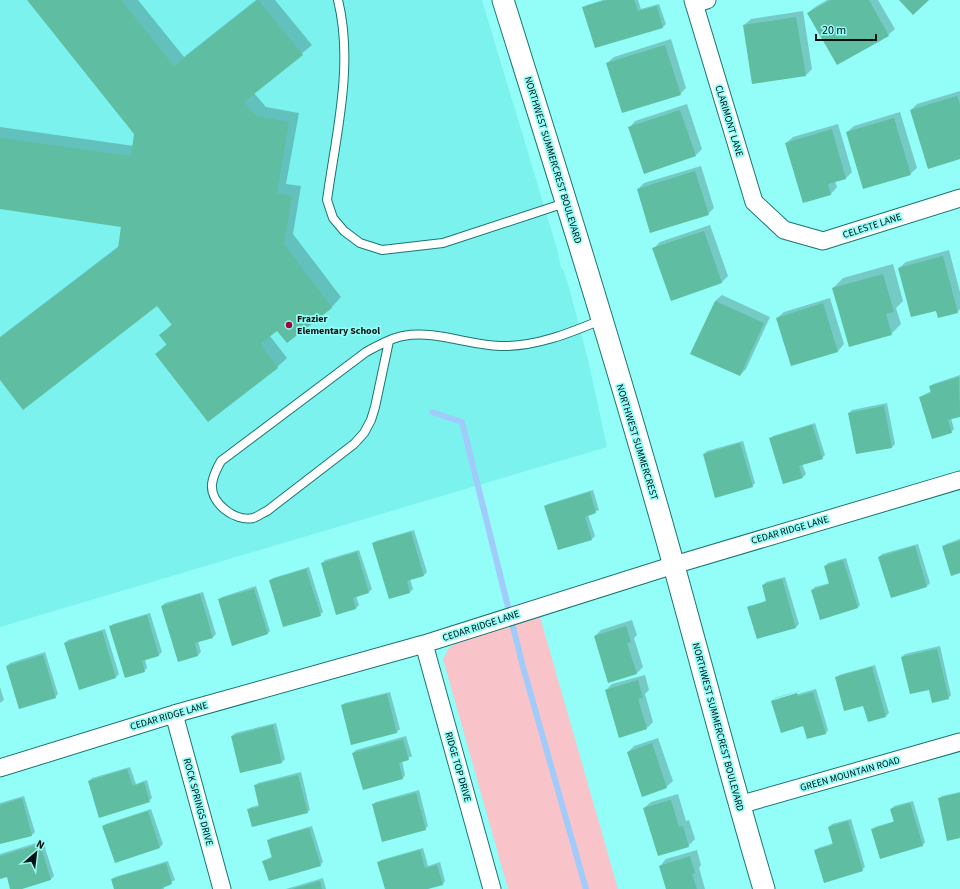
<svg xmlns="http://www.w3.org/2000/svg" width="960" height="889" font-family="'Source Sans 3',sans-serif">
  <rect width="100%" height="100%" fill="#93fdf8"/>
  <path fill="#7bf2ed" d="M0 0H482L557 249 561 268 563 269 570 291 588 360 607 447 0 627Z"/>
  <path fill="#f8c4c9" d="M540 617 618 889H508L443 659 449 648 461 640Z"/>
  <path fill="#0003" d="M28 0H138L184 57 256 0H275L312 45 254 93 266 107 299 113 286 184 301 186 293 234 341 297 332 307 287 341 277 329 270 336 287 358 277 367 156 354 167 344 161 335 172 324 158 305 0 379V337L119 246 122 226 0 208V127L134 146 135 134Z
    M603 0H638L641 9 659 4 666 24 663 27 596 47 584 8 587 5Z
    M827 0H878L895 29 888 35 808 13 815 7Z
    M803 11 812 69 805 76 744 25 751 19Z
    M671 39 686 88 680 94 607 63 614 57Z
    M960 91V158L911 110 917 104Z
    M687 104 702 149 696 155 629 128 635 121Z
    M900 112 917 168 910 174 847 132 854 126Z
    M838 124 852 172 846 178 835 181 837 187 831 194 803 202 786 143 793 137Z
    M701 166 714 208 708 214 638 189 644 183Z
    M710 225 728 276 722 282 671 299 653 249 660 242Z
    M949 250 960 292V309L957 312 937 309 899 268 906 262Z
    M893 264 903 301 896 308 901 324 891 334 833 288 843 278Z
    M722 295 770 317 746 369 740 375 715 301Z
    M830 298 844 344 838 351 792 365 777 318 784 312Z
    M960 375V416L951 418 954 429 951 432 920 397 931 391 930 387 933 384Z
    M887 403 895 444 892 447 857 453 849 413 852 410Z
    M815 423 825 455 822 458 802 464 806 474 803 477 770 439 773 436Z
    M743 441 755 483 752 486 704 454 707 451Z
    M593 490 599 510 588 515 595 536 592 539 545 506 548 504Z
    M414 530 427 572 424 575 410 579 413 589 410 592 390 598 373 543 376 541Z
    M960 539V572L943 547 946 544Z
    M918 544 930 583 927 586 879 557 882 554Z
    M359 550 372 589 369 592 356 596 359 605 356 608 337 614 322 563 325 560Z
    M846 558 860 605 857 608 812 590 815 587 830 583 825 566 828 563Z
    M309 567 323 612 320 615 270 581 273 578Z
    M785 577 799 624 796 627 757 638 748 607 751 605V607L772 601 771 599 751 605 767 600 763 585 766 582Z
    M256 586 270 631 267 634 219 600 222 597Z
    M203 592 216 634 213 637 198 641 201 652 198 655 178 660 162 606 165 603Z
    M150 613 162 652 159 655 145 659 147 668 144 671 110 627 113 624Z
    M632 620 637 635 634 638 643 667 636 674 595 636 601 630Z
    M105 629 119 674 116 677 65 643 68 640Z
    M940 646 951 695 948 698 930 688 902 657 905 654Z
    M45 652 58 694 55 697 7 666 10 663Z
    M875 665 889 713 886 716 836 678 839 675Z
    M645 675 649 690 645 694 653 722 647 728 606 690 612 684Z
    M0 687 4 700 0 703Z
    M816 689 828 730 826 733 804 725 772 701 774 699V701Z
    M799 691H800L774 699 775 698Z
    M390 692 400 729 397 732 342 705 345 703Z
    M276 723 285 759 282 762 232 736 235 733Z
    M406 736 412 756 402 761 405 775 403 778 353 753 356 750Z
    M658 738 673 781 666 787 628 752 634 746Z
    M130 767 136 784 147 780 152 798 149 801 89 781 92 778Z
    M301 772 310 810 307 812 248 810 251 807 260 805 255 786 258 783Z
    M419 790 428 826 425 829 373 805 376 802Z
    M960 792V837L939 799 942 796Z
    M678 794 686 821 689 820 695 839 688 846 644 808 651 802Z
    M24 796 35 832 32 835 0 843V803Z
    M913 801 925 842 923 845 872 830 875 827 895 821 891 809 894 806Z
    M151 809 163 844 160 847 103 826 106 824Z
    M851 819 865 867 862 870 815 851 818 848 834 843 829 827 832 824Z
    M312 826 323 862 320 865 264 861 273 856 269 841 271 838Z
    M43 841 54 876 51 879 18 889H11L7 875 0 878V854Z
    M423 848 428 866 440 862 445 881 443 884 424 889H386L378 863 381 860Z
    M697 850 701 865 699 868 705 889H667L660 866 666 859Z
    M168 861 175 880 163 886 164 889H115L112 880 115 877Z
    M323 878 326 889H286Z"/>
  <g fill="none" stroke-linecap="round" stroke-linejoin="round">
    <path stroke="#a0cbfa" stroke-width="6" d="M432 412 462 422 523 667 586 889"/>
  </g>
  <path fill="#5fbda1" d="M27 0H121L174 66 258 0 303 55 244 102 256 116 289 122 277 193 292 196 284 244 332 308 287 343 277 331 260 344 278 368 208 422 155 354 167 345 159 335 172 325 157 306 23 410 0 380V338L118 248 121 227 0 209V138L131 156 134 134Z
    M607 0H634L638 11 657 6 663 28 595 48 582 7Z
    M831 0H869L889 36 837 65 807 13Z
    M899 0H929L913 15Z
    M796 17 806 76 752 84 743 25Z
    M665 45 681 95 622 113 606 63Z
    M957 96 960 104V159L928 169 910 110Z
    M680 110 696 156 644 174 628 127Z
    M894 118 911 175 863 189 846 132Z
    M832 129 846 179 828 184 831 195 803 203 785 143Z
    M695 171 709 215 650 233 637 189Z
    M704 231 722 283 671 301 652 248Z
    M943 256 958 313 938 318 936 311 911 317 898 268Z
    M883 274 894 312 886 314 892 335 849 347 832 288Z
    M715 301 764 323 740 376 690 354Z
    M823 303 838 352 791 366 776 318Z
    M959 377 960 417 948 420 952 433 932 439 919 397 931 393 929 386Z
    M884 406 892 448 856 454 848 413Z
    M812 425 823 459 799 466 803 478 783 484 769 438Z
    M740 443 753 487 715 498 703 454Z
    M590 492 596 513 585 517 592 540 558 550 544 506Z
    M411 532 424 576 407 581 410 593 389 599 372 543Z
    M960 541V573L951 576 942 546Z
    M915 546 927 587 891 598 878 557Z
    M357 552 369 593 353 598 356 609 336 615 321 563Z
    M843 560 858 608 820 620 811 590 829 584 824 566Z
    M306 569 321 616 283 627 269 580Z
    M782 579 796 628 757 639 747 607 766 601 762 585Z
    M254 589 268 634 232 646 218 599Z
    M200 594 213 638 195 643 198 656 178 662 161 606Z
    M147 615 159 656 142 661 145 672 125 678 109 626Z
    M626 626 631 642 627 643 637 674 608 683 594 636Z
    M102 631 116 678 79 690 64 643Z
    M937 649 949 699 932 703 929 690 910 694 901 657Z
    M43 655 56 698 19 709 6 666Z
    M872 667 886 717 868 722 863 706 844 711 835 677Z
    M638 680 643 698 638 699 647 729 619 738 605 690Z
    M813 692 826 734 807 739 803 726 781 733 771 701 797 693 798 696Z
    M387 694 397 733 351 745 341 705Z
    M273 725 282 763 240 773 231 736Z
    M403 739 409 760 399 763 403 779 363 790 352 753Z
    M652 743 667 788 642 797 627 752Z
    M127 769 133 786 144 782 150 802 99 818 88 781Z
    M298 775 308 813 252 827 247 809 259 807 254 785Z
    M416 793 426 830 382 842 372 804Z
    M960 793V838L947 841 938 798Z
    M22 798 32 836 0 844V805Z
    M671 800 679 827 683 826 689 847 658 856 643 808Z
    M910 803 923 846 880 859 871 829 894 822 890 809Z
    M148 811 160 848 115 863 102 826Z
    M848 821 863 871 824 883 814 850 833 845 828 827Z
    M309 828 321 866 269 881 262 861 272 858 267 840Z
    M40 844 51 880 22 889H10L7 877 0 879V856Z
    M420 850 425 868 437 865 443 885 428 889H385L377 862Z
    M690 856 695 873 692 874 697 889H666L659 866Z
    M166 863 172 884 160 889H114L111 879Z
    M320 881 322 889H292Z"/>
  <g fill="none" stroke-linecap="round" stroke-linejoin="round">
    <g stroke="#1c7572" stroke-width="10">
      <path id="service" d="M338 0C354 65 336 134 327 200L333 218 344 231 360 243 382 250 443 243 565 203
        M389 341 375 407 371 420 364 433 354 444 267 511C262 513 257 517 253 518 235 522 210 503 212 484 213 476 217 468 221 461L366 352C377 346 391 338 403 336 435 330 468 345 500 346 535 347 570 333 601 320"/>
    </g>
    <g stroke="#1c7572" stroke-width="19">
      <path id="minor" d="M693 0 754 202 784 230 823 241 960 198
        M694 4 707 0
        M424 644 492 889
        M174 714 222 889
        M0 768 174 714 424 644 674 565 960 480
        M739 805 960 742"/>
    </g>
    <g stroke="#1c7572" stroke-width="23">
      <path id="tertiary" d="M503 0C562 188 621 376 674 566 704 674 732 782 764 889"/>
    </g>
    <use href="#service" stroke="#fff" stroke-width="8"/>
    <use href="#minor" stroke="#fff" stroke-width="17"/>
    <use href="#tertiary" stroke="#fff" stroke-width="21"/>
  </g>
  <circle fill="#a1033c" stroke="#93fdf8" stroke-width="1.5" cx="289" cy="325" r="4"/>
  <g text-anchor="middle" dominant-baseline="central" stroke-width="3.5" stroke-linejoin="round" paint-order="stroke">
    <g font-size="10" fill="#001110" stroke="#93fdf8">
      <text transform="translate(729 121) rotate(73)">CLARIMONT LANE</text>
      <text transform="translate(553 160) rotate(73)">NORTHWEST SUMMERCREST BOULEVARD</text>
      <text transform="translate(872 226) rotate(-18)">CELESTE LANE</text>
      <text transform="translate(637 442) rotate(73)">NORTHWEST SUMMERCREST</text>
      <text transform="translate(790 530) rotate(-16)">CEDAR RIDGE LANE</text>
      <text transform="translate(481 626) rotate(-18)">CEDAR RIDGE LANE</text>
      <text transform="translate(169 716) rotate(-16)">CEDAR RIDGE LANE</text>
      <text transform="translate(718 727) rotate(75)">NORTHWEST SUMMERCREST BOULEVARD</text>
      <text transform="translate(458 767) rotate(74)">RIDGE TOP DRIVE</text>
      <text transform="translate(850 774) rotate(-16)">GREEN MOUNTAIN ROAD</text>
      <text transform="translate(198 802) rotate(75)">ROCK SPRINGS DRIVE</text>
    </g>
    <g font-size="10" font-weight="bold" fill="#001110" stroke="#93fdf8" text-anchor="start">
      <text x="297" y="319">Frazier<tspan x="297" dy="12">Elementary School</tspan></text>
    </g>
  </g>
  <g transform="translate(36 853) rotate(28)" stroke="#93fdf8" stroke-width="3" paint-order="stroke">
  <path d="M0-3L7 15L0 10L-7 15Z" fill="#001110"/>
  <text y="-6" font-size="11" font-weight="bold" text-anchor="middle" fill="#001110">N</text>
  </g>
  <path d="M816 34v6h60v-6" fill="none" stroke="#001110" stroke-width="2"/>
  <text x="822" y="34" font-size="12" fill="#001110" stroke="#93fdf8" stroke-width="3" paint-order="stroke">20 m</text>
</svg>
